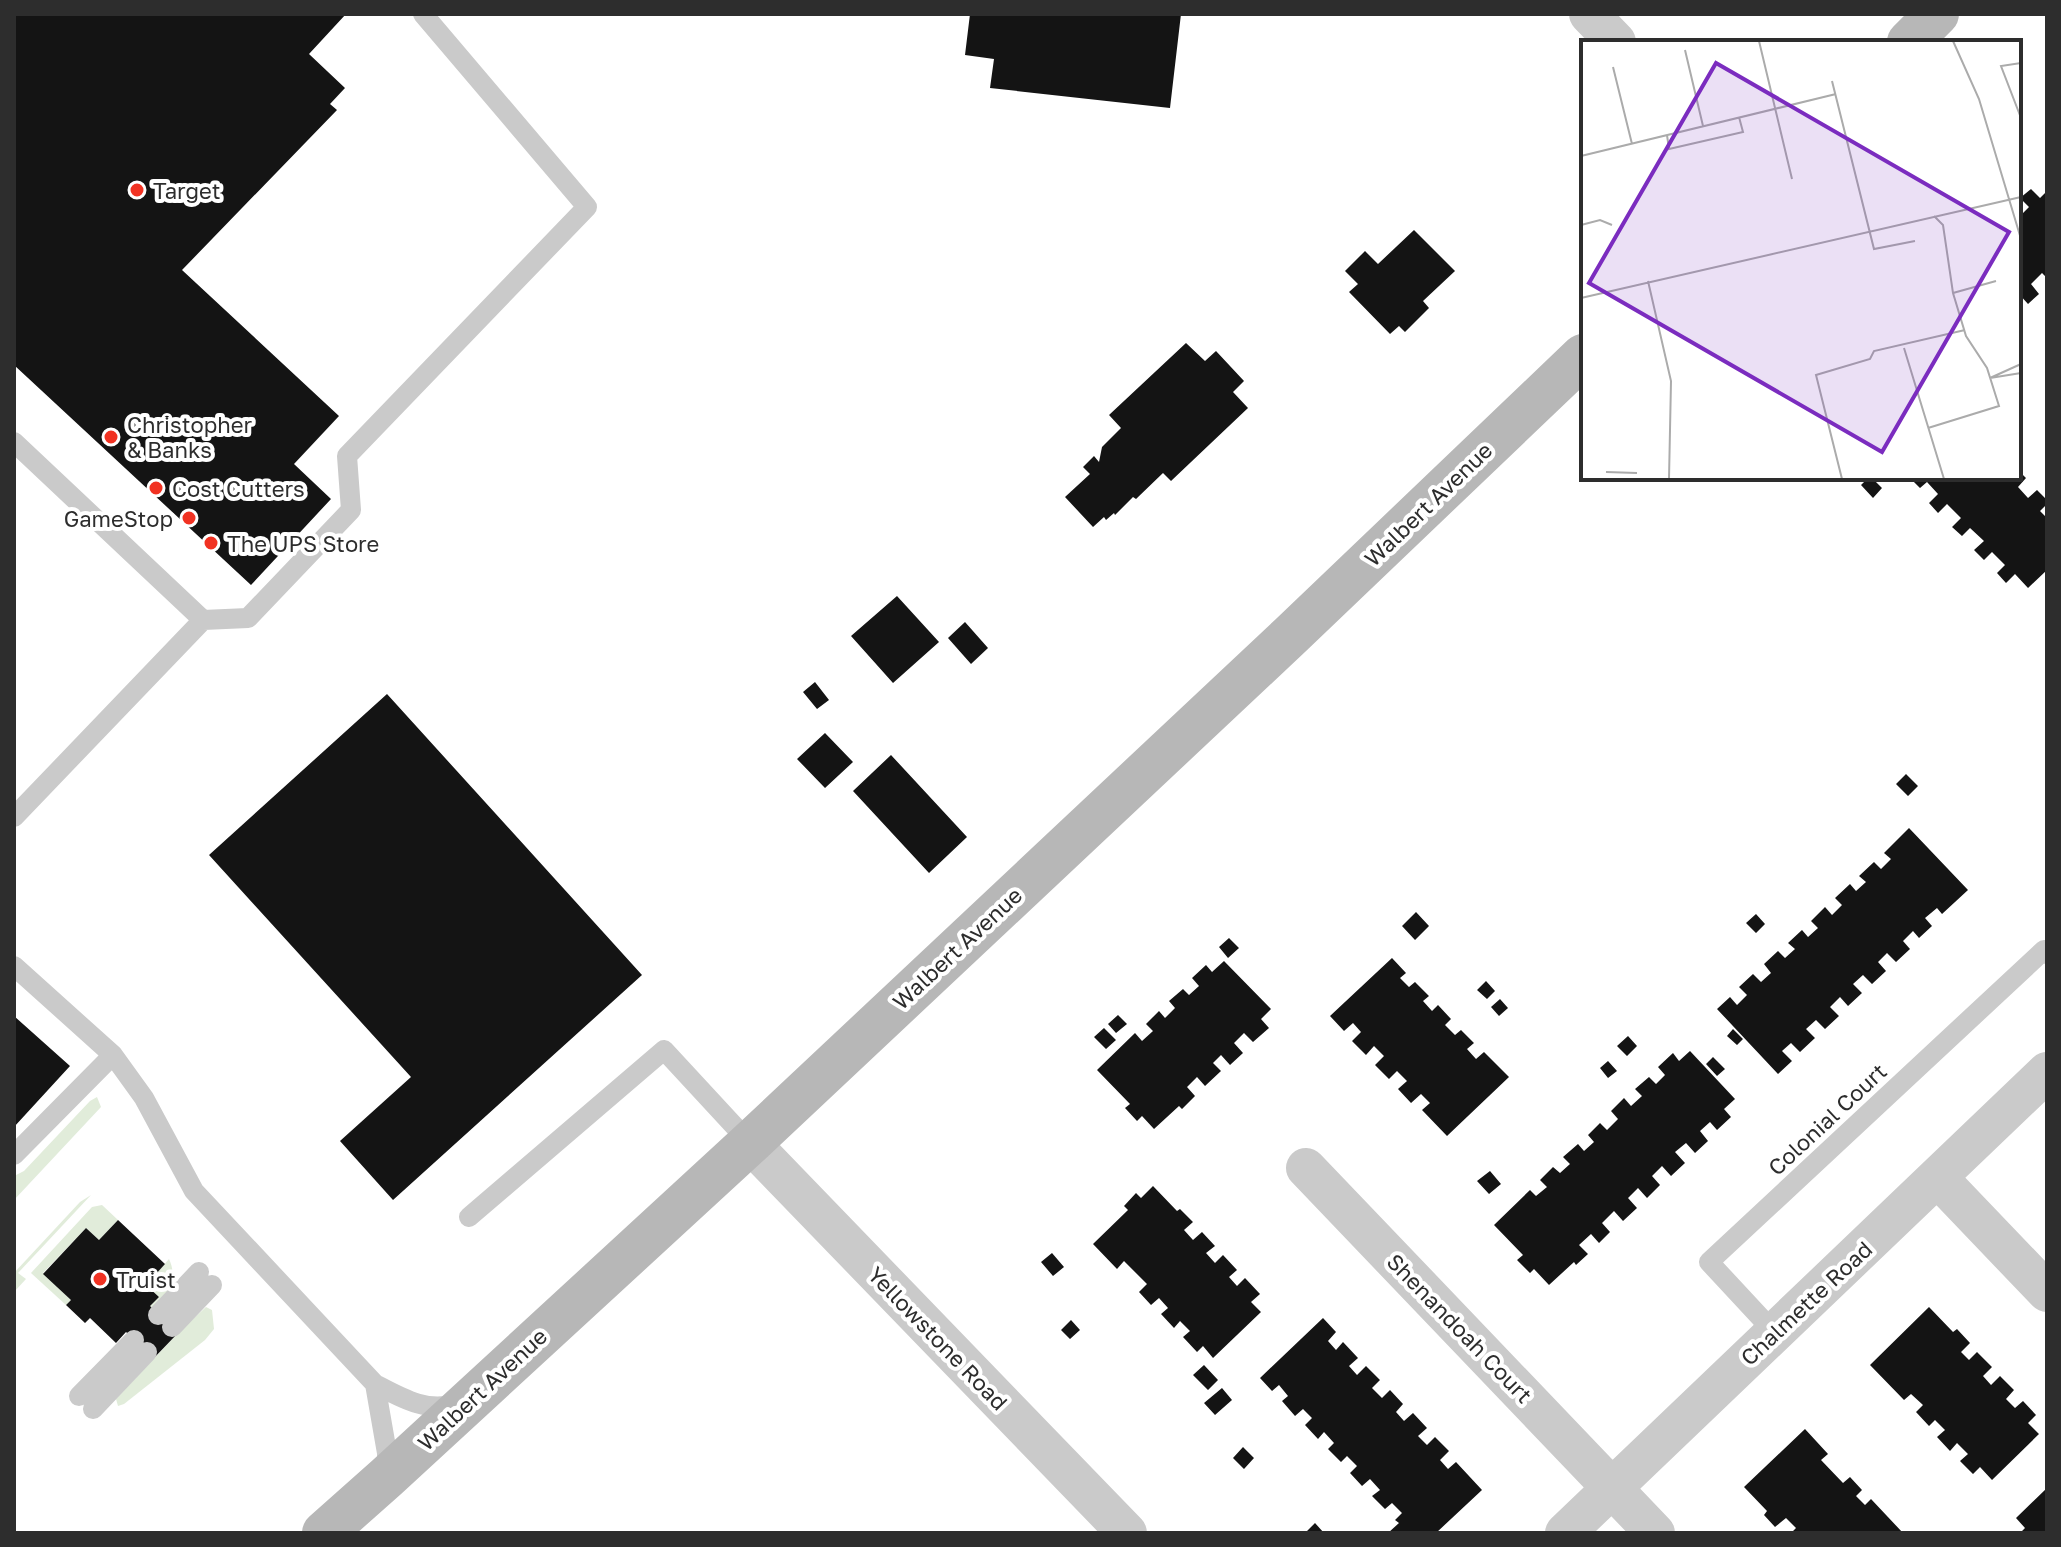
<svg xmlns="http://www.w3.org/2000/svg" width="2061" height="1547" font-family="'Golos Text',sans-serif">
  <rect width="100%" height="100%" fill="#fff"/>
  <path fill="#e1ecda" d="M97 1097 101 1107 14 1200V1176L24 1171 90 1101Z
    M91 1195 18 1273 26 1279 14 1292V1273L80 1202Z
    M102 1205 118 1220 99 1240 86 1228 43 1273 71 1300 66 1305 31 1273 92 1207Z
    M169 1259C179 1280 166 1294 154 1311L150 1306 159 1297 146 1285Z
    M206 1307 212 1310 214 1329 205 1340 124 1404 118 1406 116 1399 178 1333Z"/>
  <path fill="#141414" d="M14 14H346L309 54 345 88 330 104 337 110 182 270 339 416 294 464 331 499 251 585 14 365Z
    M970 14H1181L1170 108 990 88 994 59 965 55Z
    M2031 189 2040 198 2047 191V278L2042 273 2031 284 2039 294 2028 304 2019 294V217L2029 207 2020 198Z
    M1414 230 1455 271 1423 301 1429 308 1405 332 1399 326 1390 334 1349 292 1358 284 1345 271 1365 251 1378 264Z
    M1186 343 1205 361 1216 351 1244 381 1233 392 1248 408 1171 481 1163 473 1136 499 1133 497 1115 515 1114 513 1106 520 1104 517 1093 527 1065 497 1090 474 1083 467 1094 456 1099 462 1102 447 1121 428 1109 415Z
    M2019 471 2026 478 2018 487 2028 498 2037 490 2047 500V504L2040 511 2047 518V570L2028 588 2015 574 2006 583 1997 573 2005 565 1992 552 1984 560 1974 550 1984 541 1970 528 1962 536 1952 527 1961 518 1947 504 1938 513 1929 503 1938 494 1927 482 1920 488 1910 478H2019Z
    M1868 478H1872L1882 488 1873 498 1861 485Z
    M897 596 939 642 893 683 851 636Z
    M965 622 988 648 971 664 948 638Z
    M815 682 829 700 817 709 803 692Z
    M387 694 642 975 393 1200 340 1141 411 1077 209 855Z
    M825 733 853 762 825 788 797 759Z
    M891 755 967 837 929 873 853 791Z
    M1906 774 1918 786 1908 796 1896 784Z
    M1909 828 1968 890 1942 914 1937 908 1925 918 1932 926 1919 938 1913 931 1903 941 1910 949 1896 962 1887 953 1878 962 1886 971 1872 984 1863 975 1853 984 1862 993 1848 1006 1840 997 1830 1007 1839 1016 1825 1029 1816 1020 1806 1029 1815 1038 1800 1052 1791 1043 1782 1051 1792 1061 1778 1074 1717 1009 1730 997 1737 1005 1747 995 1739 987 1753 974 1761 982 1771 973 1764 964 1778 951 1785 958 1795 949 1788 943 1802 930 1808 937 1818 928 1811 921 1825 907 1832 915 1842 905 1835 898 1850 884 1856 891 1866 882 1859 876 1874 862 1881 869 1891 859 1884 853Z
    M1416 912 1429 926 1415 940 1402 926Z
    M1756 914 1765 924 1756 933 1746 923Z
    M1229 938 1239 948 1228 958 1219 947Z
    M1392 958 1406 973 1400 978 1409 987 1415 982 1429 996 1423 1001 1432 1011 1438 1005 1451 1019 1445 1025 1455 1035 1461 1030 1474 1043 1467 1049 1476 1059 1484 1052 1509 1077 1447 1136 1422 1110 1430 1103 1421 1094 1411 1103 1398 1089 1407 1081 1397 1071 1389 1079 1375 1065 1384 1056 1374 1046 1366 1055 1352 1041 1361 1032 1353 1023 1344 1031 1330 1016Z
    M1224 961 1271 1009 1261 1019 1269 1028 1253 1042 1244 1033 1234 1043 1243 1053 1230 1065 1221 1055 1213 1063 1221 1071 1205 1086 1197 1077 1187 1087 1195 1096 1182 1109 1179 1106 1154 1129 1142 1116 1137 1121 1125 1108 1130 1104 1097 1070 1135 1033 1142 1041 1153 1031 1146 1024 1159 1011 1165 1018 1175 1008 1169 1001 1183 989 1189 995 1199 986 1192 978 1206 965 1212 972Z
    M1486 981 1495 991 1487 999 1477 990Z
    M1500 999 1508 1008 1499 1016 1491 1007Z
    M1118 1015 1127 1024 1116 1033 1108 1024Z
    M14 1016 70 1066 14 1127Z
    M1104 1028 1116 1040 1106 1049 1094 1037Z
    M1733 1029 1743 1039 1737 1045 1727 1036Z
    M1628 1036 1637 1046 1627 1056 1617 1046Z
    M1690 1051 1735 1099 1724 1109 1731 1117 1717 1130 1710 1122 1700 1131 1708 1141 1695 1153 1686 1143 1675 1152 1685 1163 1671 1176 1662 1166 1652 1176 1660 1185 1647 1198 1638 1188 1628 1198 1637 1208 1623 1221 1614 1211 1602 1223 1610 1232 1599 1243 1591 1234 1579 1245 1588 1254 1576 1265 1574 1262 1549 1285 1534 1269 1530 1273 1517 1260 1523 1255 1494 1225 1530 1190 1536 1196 1547 1187 1540 1180 1553 1167 1560 1173 1570 1164 1563 1157 1578 1144 1584 1151 1594 1142 1588 1135 1600 1123 1607 1130 1618 1119 1611 1111 1624 1098 1631 1106 1642 1096 1635 1089 1649 1077 1656 1084 1665 1075 1658 1067 1673 1053 1679 1061Z
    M1713 1057 1725 1069 1717 1076 1706 1064Z
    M1608 1061 1617 1071 1608 1078 1600 1068Z
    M1490 1171 1501 1184 1489 1194 1477 1181Z
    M1153 1186 1177 1211 1180 1209 1193 1222 1184 1230 1193 1240 1202 1232 1215 1246 1206 1253 1215 1263 1223 1255 1237 1270 1229 1277 1237 1286 1245 1278 1260 1294 1251 1302 1261 1312 1213 1358 1203 1346 1197 1352 1183 1337 1190 1331 1180 1321 1174 1328 1161 1314 1168 1308 1159 1298 1151 1305 1139 1292 1147 1284 1124 1261 1117 1269 1093 1244 1128 1210 1124 1206 1136 1193 1141 1198Z
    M118 1220 165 1264 146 1285 159 1297 150 1306 178 1333 154 1358 126 1332 116 1343 90 1318 85 1323 66 1305 71 1300 43 1274 86 1228 99 1240Z
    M1052 1253 1064 1267 1053 1276 1041 1262Z
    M1929 1307 1953 1332 1957 1329 1970 1343 1961 1352 1969 1360 1977 1352 1992 1367 1983 1376 1991 1385 2000 1376 2014 1390 2006 1399 2015 1408 2023 1401 2036 1415 2028 1423 2039 1434 1992 1480 1980 1467 1973 1474 1960 1461 1968 1454 1957 1443 1950 1451 1937 1437 1945 1430 1935 1420 1929 1426 1916 1412 1923 1405 1911 1394 1904 1400 1870 1365Z
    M1323 1318 1336 1332 1328 1341 1336 1350 1343 1342 1358 1358 1349 1366 1357 1375 1366 1366 1380 1380 1372 1388 1382 1398 1390 1390 1403 1404 1396 1412 1404 1421 1413 1413 1427 1428 1418 1436 1427 1445 1435 1437 1449 1451 1440 1460 1448 1469 1456 1462 1482 1490 1436 1533H1388L1399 1523 1395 1520 1402 1513 1392 1503 1385 1509 1372 1496 1380 1490 1370 1479 1362 1486 1350 1473 1357 1466 1347 1456 1341 1462 1328 1449 1334 1443 1324 1432 1318 1439 1305 1425 1312 1418 1303 1409 1295 1416 1282 1401 1288 1396 1279 1385 1272 1391 1260 1378Z
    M1071 1320 1080 1330 1070 1339 1061 1330Z
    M1204 1365 1218 1380 1208 1390 1193 1375Z
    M1222 1388 1232 1400 1215 1415 1204 1403Z
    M1805 1429 1828 1454 1821 1460 1843 1483 1850 1477 1862 1490 1856 1496 1865 1505 1871 1499 1903 1533H1791L1796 1528 1786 1518 1775 1527 1764 1515 1767 1511 1744 1487Z
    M1243 1447 1254 1458 1244 1469 1233 1458Z
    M2047 1488V1533H2020L2025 1528 2016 1518Z
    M1315 1523 1324 1533H1305Z"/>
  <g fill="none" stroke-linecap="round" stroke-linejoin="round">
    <path stroke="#cacaca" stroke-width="20" d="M14 442 203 620
      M14 817 203 620 248 618 351 510 347 456 587 207 423 14
      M14 966 113 1055 144 1098 194 1191 375 1384C400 1397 428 1414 457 1403
      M14 1155 113 1055
      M469 1217 664 1050 750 1143
      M158 1315 199 1272
      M172 1327 212 1285
      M1774 1332 1709 1262 2044 950 2047 954
      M375 1384 387 1453V1475
      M79 1396 134 1340
      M93 1409 147 1352"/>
    <path stroke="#cacaca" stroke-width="40" d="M1589 14 1616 42
      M750 1143 1127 1533
      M1306 1168 1655 1533
      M1938 1178 2047 1292
      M1565 1533 2047 1072"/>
    <path stroke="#b7b7b7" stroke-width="44" d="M1909 42 1937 14
      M324 1533 387 1477 750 1143 1291 635 1583 356"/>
  </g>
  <g fill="#f13222" stroke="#fff" stroke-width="3">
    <circle cx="137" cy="190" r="8"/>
    <circle cx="111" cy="437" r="8"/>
    <circle cx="156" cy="488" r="8"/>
    <circle cx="189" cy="518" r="8"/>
    <circle cx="211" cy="543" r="8"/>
    <circle cx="100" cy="1279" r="8"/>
  </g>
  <g text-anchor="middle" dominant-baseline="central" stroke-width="8" stroke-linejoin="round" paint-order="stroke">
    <g font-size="22" fill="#2d2d2d" stroke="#fff" text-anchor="start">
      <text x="153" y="190">Target</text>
      <text x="127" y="424">Christopher<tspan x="127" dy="25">&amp; Banks</tspan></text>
      <text x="172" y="488">Cost Cutters</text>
      <text x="173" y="518" text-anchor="end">GameStop</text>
      <text x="227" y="543">The UPS Store</text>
      <text x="116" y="1279">Truist</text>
    </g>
    <g font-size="22" fill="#2d2d2d" stroke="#fff">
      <text transform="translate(1428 504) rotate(-44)">Walbert Avenue</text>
      <text transform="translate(957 948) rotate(-43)">Walbert Avenue</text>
      <text transform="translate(1827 1119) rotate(-43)">Colonial Court</text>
      <text transform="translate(1806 1303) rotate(-43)">Chalmette Road</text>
      <text transform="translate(1460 1328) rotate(46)">Shenandoah Court</text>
      <text transform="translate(938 1338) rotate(46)">Yellowstone Road</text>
      <text transform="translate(482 1389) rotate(-43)">Walbert Avenue</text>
    </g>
  </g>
  <g transform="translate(1581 40)">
    <rect width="440" height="440" fill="#fff"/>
    <path fill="none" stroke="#ababab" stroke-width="2" d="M178 1 211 139M372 1 398 59 440 199M104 10 122 86M440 23 420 26 440 78M32 27 51 104M251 41 293 209 334 201M86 95 88 109 162 92 158 77M0 116 255 54M0 185 19 180 31 185M67 241 90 341 88 439M372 253 415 241M0 258 440 157M323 308 363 439M409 338 440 324M409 338 440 333M347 388 418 366 406 328 385 296 372 253 362 185 353 176M25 432 56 433M261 439 235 335 289 319 293 311 384 290"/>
    <path fill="#7b2cbf" fill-opacity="0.15" stroke="#7b2cbf" stroke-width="4" d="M135 23 428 192 301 412 8 243Z"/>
    <rect width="440" height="440" fill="none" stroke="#2d2d2d" stroke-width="4"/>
  </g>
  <rect width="2061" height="1547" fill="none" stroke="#2d2d2d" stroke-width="32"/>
</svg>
